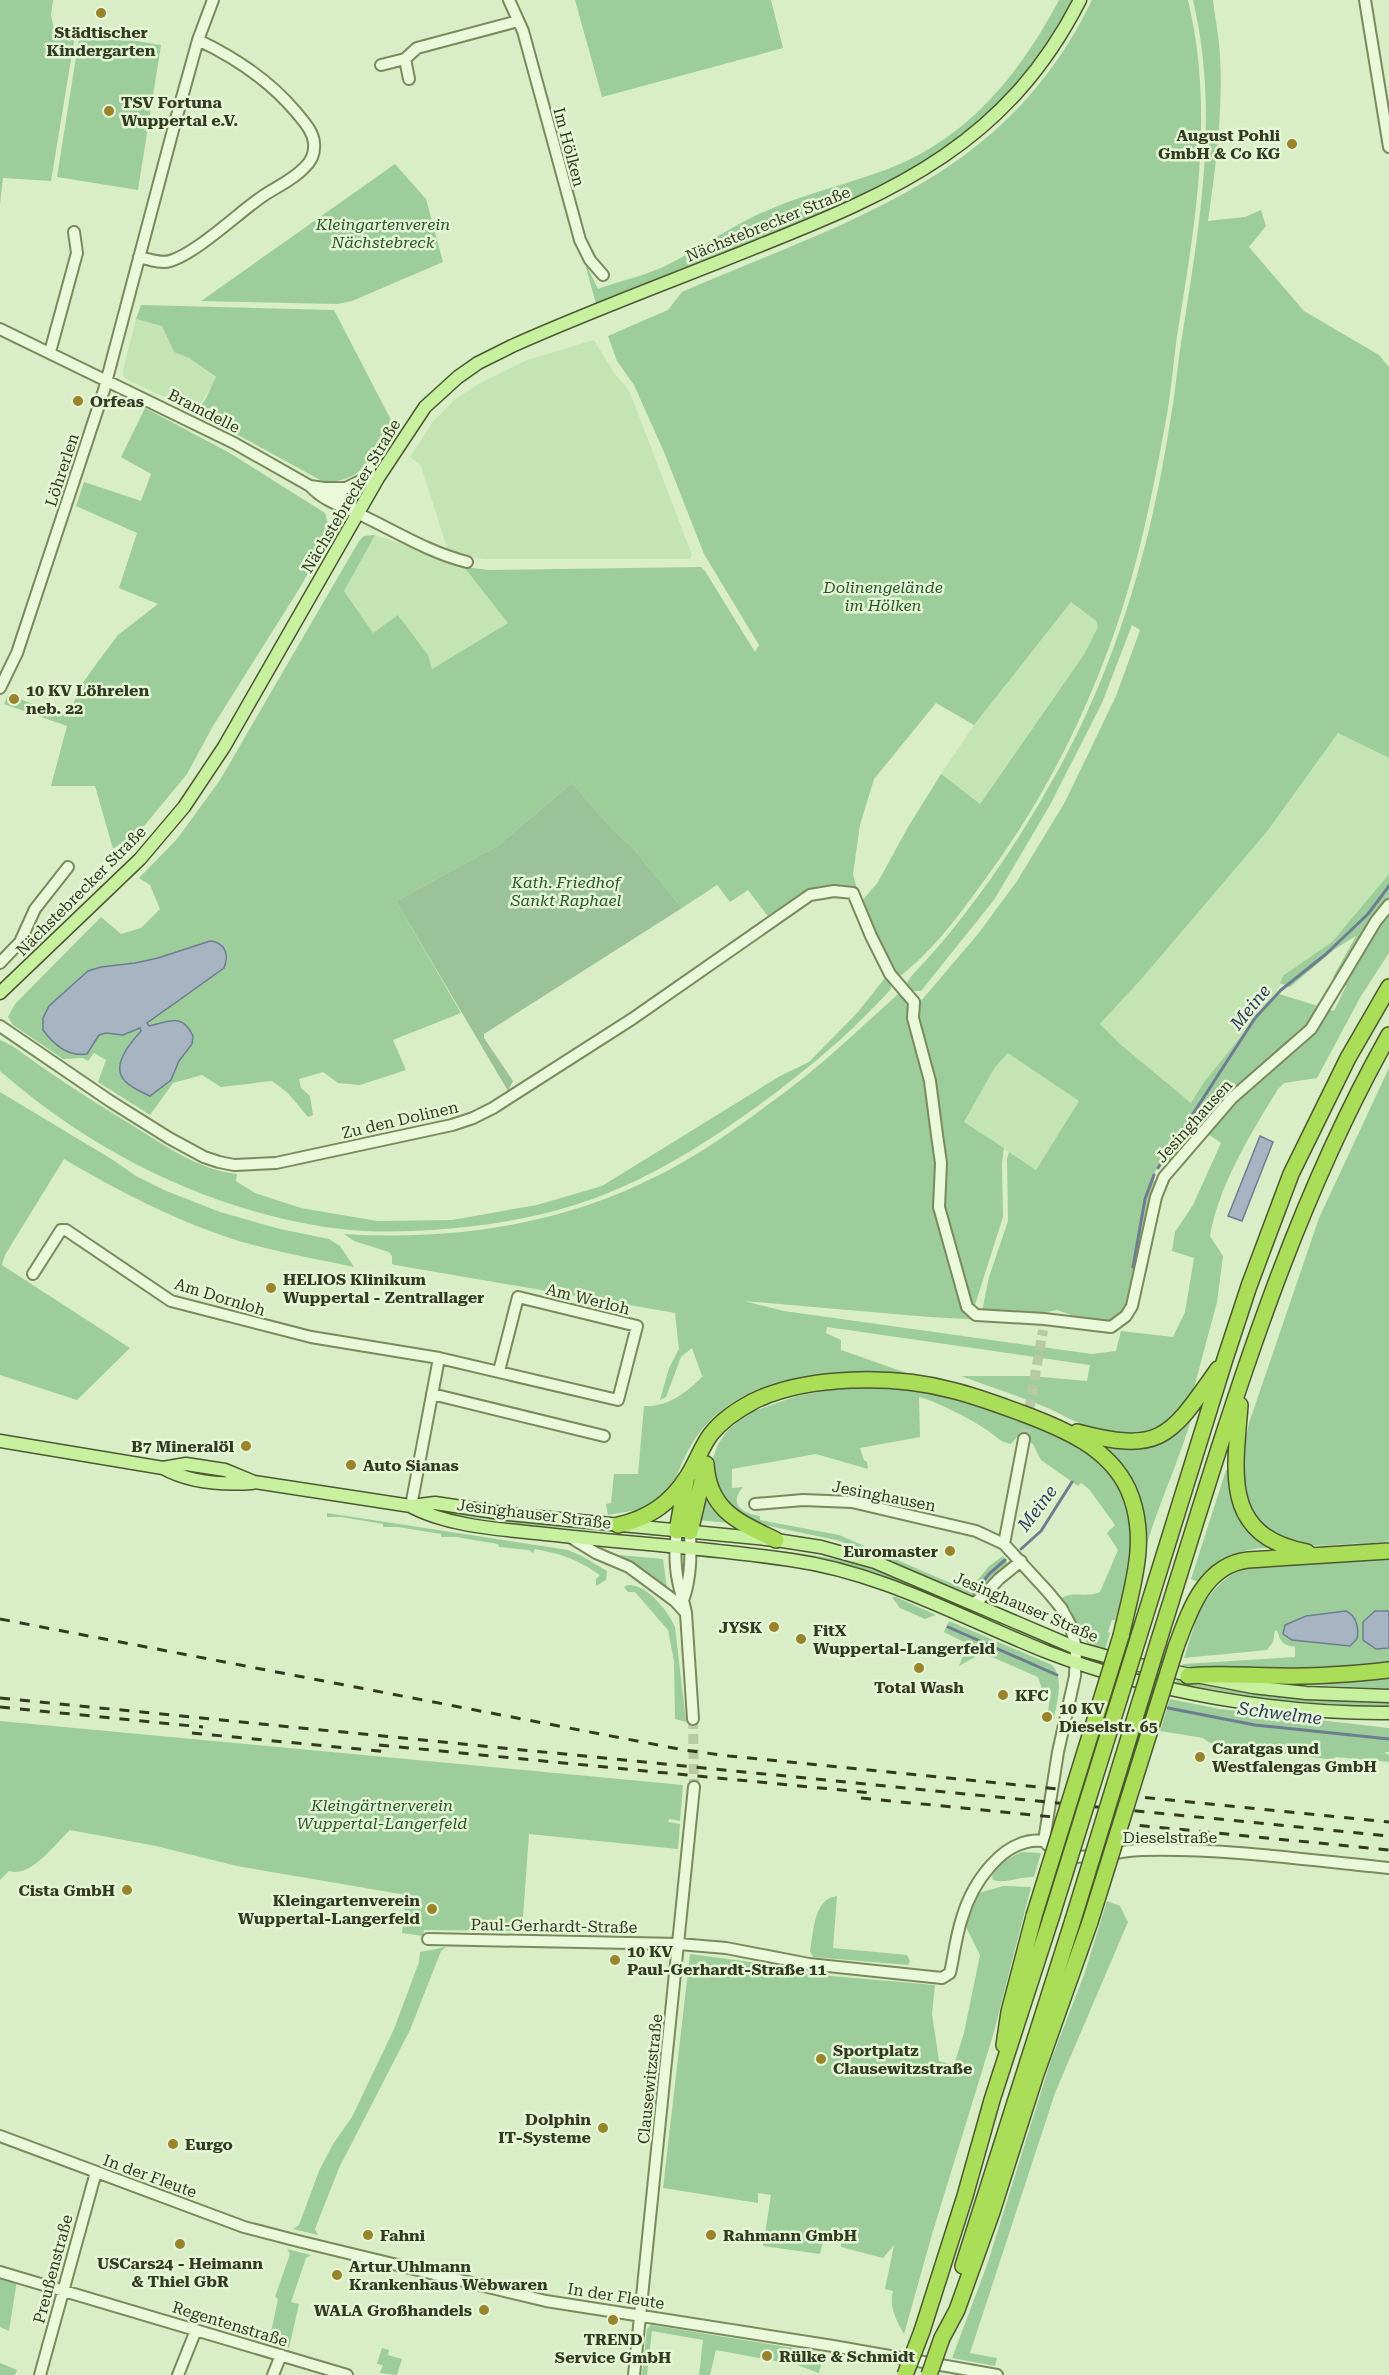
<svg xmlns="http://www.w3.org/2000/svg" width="1389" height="2375" font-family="'Roboto Serif',serif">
  <rect width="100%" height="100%" fill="#d9eec6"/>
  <path fill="#c4e4b3" d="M136 319 162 326 174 352 189 358 216 378 196 412 128 380 123 376V370Z
    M594 340 614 373 629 390 692 555 690 559H484L464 556 448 551 421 466 410 457 432 423 455 399 486 380 527 360Z
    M375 535 411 547 447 563 464 567 508 623 432 669 399 615 373 634 343 591Z
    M1071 602 1096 621 1098 627 1085 653 979 805 941 774 974 725Z
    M1338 733 1389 758V874L1332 942 1284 975 1276 993 1204 1082 1191 1104 1120 1044 1100 1024 1145 975 1269 829Z
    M1008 1052 1079 1101 1036 1171 964 1122 995 1067Z"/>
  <path fill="#9dcd9a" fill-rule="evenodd" d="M0 0H53L51 15 54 29H76L51 181 3 178 0 204Z
    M575 0H771L783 48 602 97Z
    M1059 0H1073C1048 45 1018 88 980 122 914 179 832 212 752 243 700 263 648 284 596 304L584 260 598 289C622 280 649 275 671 263 701 248 728 228 759 214 800 195 845 185 888 169 968 138 1020 74 1059 0Z
    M1092 0H1188C1215 112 1195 225 1177 336 1173 365 1171 396 1165 425 1155 480 1144 536 1128 590 1098 692 1049 793 986 878 960 914 934 950 899 977L869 927 862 901 878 882 908 827 941 774 980 804 1085 653 1098 627 1096 621 1071 602 974 725 936 703 874 779 860 825 853 874 857 889 835 890 832 888 770 919 748 890 730 902 717 885 682 908 632 847 611 828 572 783 499 845 396 901 461 1013 393 1040 406 1070 360 1085 338 1083 323 1072 299 1079 301 1088 310 1096 313 1115 308 1117 288 1093 272 1081 221 1087 202 1075 173 1083 150 1115 98 1082 106 1060 94 1053 88 1061 83 1058 63 1059 13 1025 8 1017 15 1004 101 917 121 934 141 928 160 909 150 885 139 878 177 839 220 780 359 541 364 536 375 535 344 591 373 633 398 615 428 655 432 669 508 623 464 567 489 570 701 567 705 571 755 652 759 645 704 554 664 452 634 385 617 361 608 336 668 310 682 292C850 219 1006 179 1092 0ZM210 941 227 961 224 968 147 1023 149 1026C168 1022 183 1015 193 1036L192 1044 179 1061 171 1080 150 1096C142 1092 131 1088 125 1081 110 1066 131 1042 141 1031L140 1028 123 1035 106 1033 99 1035 87 1054 49 1006 88 971 158 958Z
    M1193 0H1213C1215 18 1219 37 1220 55 1223 111 1216 166 1208 221L1245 217 1261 210 1266 226 1249 247 1304 311 1379 355 1389 367V758L1338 733 1269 829 1145 975 1100 1024 1120 1044 1191 1103 1204 1082 1276 993 1334 1011 1346 986 1333 977 1356 936 1335 949 1290 987 1280 983 1284 975 1332 942 1389 874V953L1361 996 1317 1078 1284 1083 1278 1089C1251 1133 1219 1185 1210 1236L1223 1256 1217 1302 1194 1388C1172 1430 1139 1443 1094 1429 1078 1424 1063 1415 1048 1408 1019 1396 990 1387 961 1376H1031L1087 1381 1090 1365 827 1327 826 1333 841 1340V1350L921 1378C844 1373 744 1366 695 1439 674 1471 678 1494 639 1513L637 1510 608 1515 606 1504 611 1503 614 1474H638L644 1406C669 1407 687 1392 704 1375L702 1376 692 1348 681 1357 666 1397 660 1400 669 1368 679 1349 675 1313 395 1265 392 1264V1256L389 1252 354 1241 344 1234C452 1241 562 1225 659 1175 699 1155 737 1128 773 1101 805 1078 835 1052 864 1025 876 1014 889 1003 901 991L906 997 929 1090 937 1163 936 1207 965 1311 968 1314 985 1320 929 1317 744 1301 784 1311 1092 1354 1116 1351 1121 1331 1173 1337 1185 1312 1194 1258 1172 1251 1175 1232 1193 1205 1221 1143 1205 1132 1196 1134 1173 1162H1160L1151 1180 1157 1182 1141 1242 1131 1299 1118 1317 1106 1323H1095L1057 1310 1041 1313 982 1311 989 1277 1008 1221 1007 1159 1009 1152 1036 1170 1079 1101 1008 1053 995 1067 964 1122 1004 1148 1002 1163 1003 1217 974 1308 971 1306 955 1257 942 1208 943 1167 934 1083 917 1013 920 1002 978 934 1017 881 1065 802 1116 696 1140 630 1132 625 1102 703 1050 805 994 900 921 991H914L905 986C911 975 921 966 929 957 941 944 952 930 963 916 1000 869 1032 818 1061 765 1118 660 1152 540 1170 422 1175 396 1177 369 1181 343 1199 229 1220 114 1193 0Z
    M80 32 161 45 138 190 57 177Z
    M395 164 426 199 443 262 352 301 337 304 201 301Z
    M141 305 334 310 391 420C374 452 365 485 322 481L196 412 205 400 216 377 189 358 174 352 162 326 136 319Z
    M145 408 228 452 325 513 330 531 301 586 213 726 187 774 145 825 113 849 95 786H51L67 726 4 704 8 695 70 717 77 691 97 663 118 635 158 604 119 588 137 533 76 506 84 482 141 501 151 474 121 457Z
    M885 978 891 985V989C851 1033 807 1070 759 1105 715 1137 670 1166 620 1188 575 1208 524 1220 474 1226 422 1232 366 1235 314 1225 198 1205 88 1148 0 1071V1040L11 1045C52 1075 94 1102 138 1129 169 1148 200 1170 237 1174L236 1181 255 1193 301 1208 377 1221 452 1220 537 1205 602 1186 780 1076 809 1062 858 1012Z
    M1389 1068V1541C1375 1544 1361 1543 1348 1544 1332 1545 1317 1547 1301 1544 1290 1543 1281 1538 1272 1532 1234 1508 1240 1462 1249 1423L1319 1218Z
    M0 1092 113 1160 136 1176 164 1190 220 1212 280 1229 329 1239 340 1246 354 1267C317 1259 279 1252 242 1242 180 1223 120 1192 64 1159L5 1255 2 1265 130 1348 77 1400 0 1375Z
    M861 1387 898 1388 958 1398 1059 1434 1102 1462 1124 1495 1134 1528 1127 1579 1115 1620H1112L1108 1632 1110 1633 1105 1650 1088 1644 1079 1632 1071 1610 1061 1598C1076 1591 1085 1598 1100 1592L1118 1550 1107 1533 1115 1525 1089 1489 1081 1483 1078 1486 1041 1460 1033 1444 1018 1436 1011 1444C1001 1442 999 1439 991 1433 977 1422 936 1401 919 1397L920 1437 860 1448 864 1460 867 1462 868 1469 816 1454 732 1469V1488L743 1487C728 1505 743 1513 760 1516V1520L839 1535 969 1591 989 1566 1003 1556 1008 1564 975 1596H969L860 1548 836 1540 750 1522 723 1501 712 1472 713 1458 718 1444 727 1431 739 1421 754 1411 797 1396 835 1389Z
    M1192 1417C1179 1461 1159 1503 1146 1547L1144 1524 1094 1443 1163 1441Z
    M1226 1470H1228C1231 1502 1247 1528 1271 1548 1242 1547 1216 1559 1198 1582L1191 1579Z
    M704 1491 717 1513 729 1523 697 1520Z
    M430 1508 657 1534V1536L521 1524 430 1512Z
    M327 1513 568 1550 582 1556 607 1571 606 1580 596 1586V1579L600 1575C577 1559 562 1554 535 1549L533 1553 529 1550 499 1547 498 1544 456 1537H441V1534L398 1527H383V1524L341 1517H327Z
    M705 1544C765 1549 823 1553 881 1570L1005 1624 999 1626C954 1607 910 1584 864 1569 813 1554 758 1551 705 1544Z
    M619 1555 663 1559 667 1589Z
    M1389 1557V1611L1379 1610 1363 1622V1640L1378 1649 1389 1648V1664C1320 1669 1251 1670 1182 1666L1183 1664 1295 1657V1647C1284 1645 1280 1643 1278 1632L1275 1630 1273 1642 1267 1650 1184 1658 1195 1623 1193 1621C1208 1594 1225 1573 1255 1564Z
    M628 1585C647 1584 668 1611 675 1627L686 1722 675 1719 674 1661 668 1630 635 1592H628L624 1587Z
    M892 1597H896L936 1615 925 1619 900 1608Z
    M949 1621 1052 1665C1065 1679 1056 1703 1054 1720L1040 1717 1048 1711 1051 1691 1048 1688 1043 1692 1038 1677 976 1650 973 1651 975 1657 959 1666 968 1644 944 1632Z
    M1389 1675V1689L1259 1682Z
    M1177 1679C1247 1694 1318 1702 1389 1702V1707C1317 1707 1247 1696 1176 1683Z
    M1170 1699 1220 1709 1389 1728V1752H1384L1389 1755V1762L1336 1757 1333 1760 1210 1743 1203 1738 1160 1731Z
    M0 1721 683 1785 680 1821 669 1819 668 1822 680 1824 678 1849 529 1834 522 1931 424 1930 423 1936 402 1933 406 1895 237 1866 156 1846 70 1830C55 1844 31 1878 9 1871L0 1880Z
    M1022 1852 1041 1853 1034 1877C1021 1876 1005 1884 993 1880L992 1876C999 1864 1009 1857 1022 1852Z
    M1003 1886 1031 1887 994 2032 933 2231 904 2334C896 2320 889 2307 893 2291L885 2289 894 2245 883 2258 841 2247V2242L824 2238 820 2254 763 2246 771 2195 758 2193V2203L663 2188 690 1954 774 1965 798 1973 935 1985 932 2014 939 2061 954 2065 964 2033 980 1955 965 1925 979 1893Z
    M837 1896 833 1948 907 1955 910 1961 908 1965 813 1957 810 1951C814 1932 813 1899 837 1896Z
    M1107 1901 1120 1906 1128 1922 1055 2093 970 2353 997 2358 995 2366 952 2358 987 2265 1051 2060 1084 1975Z
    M446 1947 441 1951 410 2030 339 2168 315 2229 318 2235 293 2229 299 2225 319 2171 333 2144 352 2117 394 2029 419 1962 420 1952Z
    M287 2249 311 2255 306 2258 291 2302 299 2304 289 2348 269 2342 278 2299 275 2297 290 2254Z
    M0 2275 17 2280 9 2331 0 2327Z
    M651 2325 824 2353 819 2373 797 2365 716 2350 710 2375H699L703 2340 652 2331 647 2375H642L647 2329Z
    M382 2348 389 2350 388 2355 402 2359 397 2375 380 2373 383 2365 377 2364Z
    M0 2363 17 2370 15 2375H0Z"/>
  <path fill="#9bc299" d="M572 783 611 828 632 847 682 908 484 1034V1038L513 1081 508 1091 396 901 499 845Z"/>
  <path fill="#a7b4c2" stroke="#6e7d91" stroke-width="1.5" d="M210 941C224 942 230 954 224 968L147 1023 149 1026C169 1022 182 1012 193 1036L192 1044 179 1061 171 1080 150 1096C142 1092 131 1088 125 1081 110 1066 131 1042 141 1031L140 1028 123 1035 106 1033 99 1035 87 1054C68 1057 54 1045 43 1030V1018L49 1006 88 971 101 967 135 963 158 958Z
    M1260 1136 1273 1142 1242 1221 1228 1216Z
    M1346 1611C1357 1616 1359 1629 1357 1639L1350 1646 1292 1640 1283 1634 1285 1625 1306 1616Z
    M1375 1611H1389V1648L1376 1649 1363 1640V1622Z"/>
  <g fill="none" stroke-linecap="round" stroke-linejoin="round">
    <path stroke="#6e7d91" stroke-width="3" d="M1158 1168 1255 1018 1281 990 1326 954 1368 914 1389 886
      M1133 1267 1145 1199 1154 1175
      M1021 1549 1041 1531 1072 1482
      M974 1593 989 1574 1005 1560
      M948 1627 1057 1675
      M1168 1708 1255 1725 1389 1739"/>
    <path stroke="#b8caa5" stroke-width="10" stroke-dasharray="10 5" stroke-linecap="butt" d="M1024 1439 1043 1330
      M693 1719 694 1787"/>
    <g stroke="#7a8a5c" stroke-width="14">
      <path id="minor" d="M509 0 523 31 580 240 590 260 603 275
        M1365 0 1389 147
        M405 59 409 79
        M381 65 405 59 417 48 518 21
        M139 257C148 259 161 264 170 261 197 253 238 213 263 196 276 187 293 180 304 168 311 162 315 153 314 143 313 131 304 122 296 112 269 80 236 58 198 40
        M0 329 234 443 310 486C326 503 341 505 361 515 397 532 428 552 467 562
        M50 352 77 253 74 232
        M310 486 324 488H346L360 481 378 478
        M328 490 343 497 356 511
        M0 688 17 653 104 390 173 130 198 40 213 0
        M0 963 20 942 35 909 68 867
        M0 1026 110 1101 169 1138 204 1157 219 1162 234 1165 276 1163 452 1125 473 1118 493 1108 632 1019 810 895 834 891 853 893 871 936 890 974 914 1002 913 1018 930 1081 937 1135 941 1163 939 1207 967 1307 976 1315 1044 1319 1111 1327 1126 1316 1132 1306 1156 1197 1164 1177 1232 1098 1311 1029 1376 921 1389 905
        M33 1274 61 1230H66L171 1301 311 1337 439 1358
        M432 1394 604 1436
        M755 1504 803 1500 852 1502 976 1531 1004 1544 1048 1592 1062 1609 1070 1624 1076 1648 1075 1676 1058 1752 1044 1841C1068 1870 1111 1850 1143 1850 1225 1848 1307 1860 1389 1868
        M411 1506 439 1358 618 1400 637 1326 518 1297 499 1371
        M570 1537 596 1553 629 1567 675 1601 686 1613
        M676 1538C675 1553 675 1567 678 1581 680 1592 684 1602 686 1613L693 1719
        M1004 1544 1024 1439
        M684 1598C691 1576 691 1555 690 1532
        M972 1604 980 1599 999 1579 1021 1561
        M428 1939 679 1944 726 1948 809 1964 942 1978 950 1973C954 1955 956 1936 962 1918 972 1884 1003 1836 1044 1841
        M0 2136 244 2227 298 2241 546 2301 833 2346 997 2375
        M0 2272 347 2375
        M40 2375 96 2172
        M178 2375 196 2330
        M273 2375 281 2355
        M634 2375 694 1787"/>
    </g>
    <g stroke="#4c5830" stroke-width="15">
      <path id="major" d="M0 993 140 859 184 807 224 747 378 478 425 407 458 377 478 363 512 346C592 310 675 280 756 247 897 191 1007 143 1080 0
        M0 1441 163 1468C190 1483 222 1485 252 1483
        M163 1468 186 1464 225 1470 254 1482 411 1506 435 1503 508 1514 776 1540 821 1547 875 1562 1076 1648 1134 1664 1253 1687 1306 1693 1389 1696
        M412 1507C451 1527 501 1529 545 1534 627 1543 710 1548 791 1560 884 1573 961 1618 1047 1652 1150 1692 1279 1714 1389 1713"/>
    </g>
    <g stroke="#4c5830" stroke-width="18">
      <path id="highway" d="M1240 1405C1235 1472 1221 1536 1307 1552
        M1077 1432C1163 1455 1171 1435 1218 1369
        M706 1464C709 1511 739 1522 776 1540
        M618 1525C647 1519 671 1503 687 1477 696 1464 701 1447 711 1434 723 1419 737 1410 754 1401 808 1375 894 1375 951 1390 976 1396 1000 1405 1024 1414 1064 1429 1109 1448 1128 1489 1150 1538 1132 1587 1121 1636
        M677 1531 686 1481
        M690 1532 705 1468
        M1138 1639 1225 1359 1249 1286 1291 1174 1348 1058 1389 987
        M1158 1643C1223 1437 1282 1225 1389 1035
        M1176 1647C1189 1612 1204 1565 1248 1560L1389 1551
        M1188 1676C1219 1673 1250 1676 1281 1676 1317 1677 1353 1674 1389 1670
        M1004 2045 1009 2012 1034 1916
        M963 2266 1073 1920
        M922 2331 965 2196 992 2100 1051 1918
        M942 2338 957 2310 992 2212 1035 2077 1090 1922"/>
    </g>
    <use href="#minor" stroke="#e9f9da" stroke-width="10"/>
    <use href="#major" stroke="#c7f19f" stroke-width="12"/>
    <use href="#highway" stroke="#aadd58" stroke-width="15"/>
    <path stroke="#323a1f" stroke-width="3" stroke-dasharray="10 10" stroke-linecap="butt" d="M0 1619 684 1750 729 1756 1389 1822
      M0 1698 1389 1836
      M0 1707 203 1727
      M192 1733 389 1752
      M379 1745 872 1793
      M861 1798 1389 1850"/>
    <g stroke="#4c5830" stroke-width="18" stroke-linecap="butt">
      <path id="highway-bridge" d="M1034 1916 1121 1636
        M1051 1918 1138 1639
        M1073 1920 1158 1643
        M1090 1922 1176 1647
        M905 2375 922 2331
        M929 2375 942 2338"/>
    </g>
    <use href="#highway-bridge" stroke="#aadd58" stroke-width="15"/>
  </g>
  <g fill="#99842c" stroke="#e5f6d6" stroke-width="2">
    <circle cx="101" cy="13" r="6"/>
    <circle cx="109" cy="111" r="6"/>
    <circle cx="1292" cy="144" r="6"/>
    <circle cx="78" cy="401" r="6"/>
    <circle cx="14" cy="699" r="6"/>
    <circle cx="271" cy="1288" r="6"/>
    <circle cx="246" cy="1446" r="6"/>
    <circle cx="351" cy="1465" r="6"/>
    <circle cx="950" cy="1551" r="6"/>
    <circle cx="774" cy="1627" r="6"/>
    <circle cx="801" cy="1639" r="6"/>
    <circle cx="919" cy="1668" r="6"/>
    <circle cx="1003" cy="1695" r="6"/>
    <circle cx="1047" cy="1717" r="6"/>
    <circle cx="1200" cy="1757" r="6"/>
    <circle cx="127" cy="1890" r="6"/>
    <circle cx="432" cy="1909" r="6"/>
    <circle cx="615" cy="1960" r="6"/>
    <circle cx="821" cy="2059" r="6"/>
    <circle cx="603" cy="2128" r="6"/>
    <circle cx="173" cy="2144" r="6"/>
    <circle cx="368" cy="2235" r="6"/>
    <circle cx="711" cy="2235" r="6"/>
    <circle cx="180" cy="2244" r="6"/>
    <circle cx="337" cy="2275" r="6"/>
    <circle cx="484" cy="2310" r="6"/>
    <circle cx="613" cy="2320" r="6"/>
    <circle cx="767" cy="2356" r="6"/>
  </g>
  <g text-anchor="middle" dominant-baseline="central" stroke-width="5" stroke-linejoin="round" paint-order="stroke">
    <g font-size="16" font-weight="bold" fill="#323a1f" stroke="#e5f6d6" text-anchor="start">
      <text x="101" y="32" text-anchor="middle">Städtischer<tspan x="101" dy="18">Kindergarten</tspan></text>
      <text x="121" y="102">TSV Fortuna<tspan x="121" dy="18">Wuppertal e.V.</tspan></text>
      <text x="1280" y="135" text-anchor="end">August Pohli<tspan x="1280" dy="18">GmbH &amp; Co KG</tspan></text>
      <text x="90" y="401">Orfeas</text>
      <text x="26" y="690">10 KV Löhrelen<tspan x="26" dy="18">neb. 22</tspan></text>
      <text x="283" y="1279">HELIOS Klinikum<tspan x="283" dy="18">Wuppertal - Zentrallager</tspan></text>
      <text x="234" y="1446" text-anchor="end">B7 Mineralöl</text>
      <text x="363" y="1465">Auto Sianas</text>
      <text x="938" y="1551" text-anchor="end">Euromaster</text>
      <text x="762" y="1627" text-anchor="end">JYSK</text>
      <text x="813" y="1630">FitX<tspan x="813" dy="18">Wuppertal-Langerfeld</tspan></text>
      <text x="919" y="1687" text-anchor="middle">Total Wash</text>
      <text x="1015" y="1695">KFC</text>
      <text x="1059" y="1708">10 KV<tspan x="1059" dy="18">Dieselstr. 65</tspan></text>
      <text x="1212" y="1748">Caratgas und<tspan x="1212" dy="18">Westfalengas GmbH</tspan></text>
      <text x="115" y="1890" text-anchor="end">Cista GmbH</text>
      <text x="420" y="1900" text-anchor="end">Kleingartenverein<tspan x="420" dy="18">Wuppertal-Langerfeld</tspan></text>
      <text x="627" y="1951">10 KV<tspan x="627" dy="18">Paul-Gerhardt-Straße 11</tspan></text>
      <text x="833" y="2050">Sportplatz<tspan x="833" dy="18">Clausewitzstraße</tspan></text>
      <text x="591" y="2119" text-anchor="end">Dolphin<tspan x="591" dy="18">IT-Systeme</tspan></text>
      <text x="185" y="2144">Eurgo</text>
      <text x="380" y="2235">Fahni</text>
      <text x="723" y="2235">Rahmann GmbH</text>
      <text x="180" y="2263" text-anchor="middle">USCars24 - Heimann<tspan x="180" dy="18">&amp; Thiel GbR</tspan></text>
      <text x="349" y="2266">Artur Uhlmann<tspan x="349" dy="18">Krankenhaus Webwaren</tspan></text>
      <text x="472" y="2310" text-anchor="end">WALA Großhandels</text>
      <text x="613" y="2339" text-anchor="middle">TREND<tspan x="613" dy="18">Service GmbH</tspan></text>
      <text x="779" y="2356">Rülke &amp; Schmidt</text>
    </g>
    <g font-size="16" fill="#323a1f" stroke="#e5f6d6">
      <text transform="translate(569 147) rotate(75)">Im Hölken</text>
      <text transform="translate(768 224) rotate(-22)">Nächstebrecker Straße</text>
      <text transform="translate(204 411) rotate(27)">Bramdelle</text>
      <text transform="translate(62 470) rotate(-72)">Löhrerlen</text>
      <text transform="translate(351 496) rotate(-59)">Nächstebrecker Straße</text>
      <text transform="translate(81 891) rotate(-45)">Nächstebrecker Straße</text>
      <text transform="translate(400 1120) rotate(-13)">Zu den Dolinen</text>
      <text transform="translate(1194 1121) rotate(-48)">Jesinghausen</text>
      <text transform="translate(220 1297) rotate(17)">Am Dornloh</text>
      <text transform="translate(588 1299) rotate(14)">Am Werloh</text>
      <text transform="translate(884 1496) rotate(11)">Jesinghausen</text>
      <text transform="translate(534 1514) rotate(7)">Jesinghauser Straße</text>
      <text transform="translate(1026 1607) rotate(23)">Jesinghauser Straße</text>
      <text x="1170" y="1837">Dieselstraße</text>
      <text transform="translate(554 1926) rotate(1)">Paul-Gerhardt-Straße</text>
      <text transform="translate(650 2079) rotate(-84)">Clausewitzstraße</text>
      <text transform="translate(150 2176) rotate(20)">In der Fleute</text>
      <text transform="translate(53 2269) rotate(-75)">Preußenstraße</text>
      <text transform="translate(616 2296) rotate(9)">In der Fleute</text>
      <text transform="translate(230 2324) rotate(17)">Regentenstraße</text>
    </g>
    <g font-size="16" font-style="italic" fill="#265629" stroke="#e5f6d6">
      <text x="383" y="224">Kleingartenverein<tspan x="383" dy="18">Nächstebreck</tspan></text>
      <text x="883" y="587">Dolinengelände<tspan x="883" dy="18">im Hölken</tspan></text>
      <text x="566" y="882">Kath. Friedhof<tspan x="566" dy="18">Sankt Raphael</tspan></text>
      <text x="382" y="1805">Kleingärtnerverein<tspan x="382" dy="18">Wuppertal-Langerfeld</tspan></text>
    </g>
    <g font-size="18" font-style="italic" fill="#2f395a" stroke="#e5f6d6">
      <text transform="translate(1250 1007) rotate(-51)">Meine</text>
      <text transform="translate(1037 1508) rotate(-53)">Meine</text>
      <text transform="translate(1280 1713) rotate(7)">Schwelme</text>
    </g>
  </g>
</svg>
